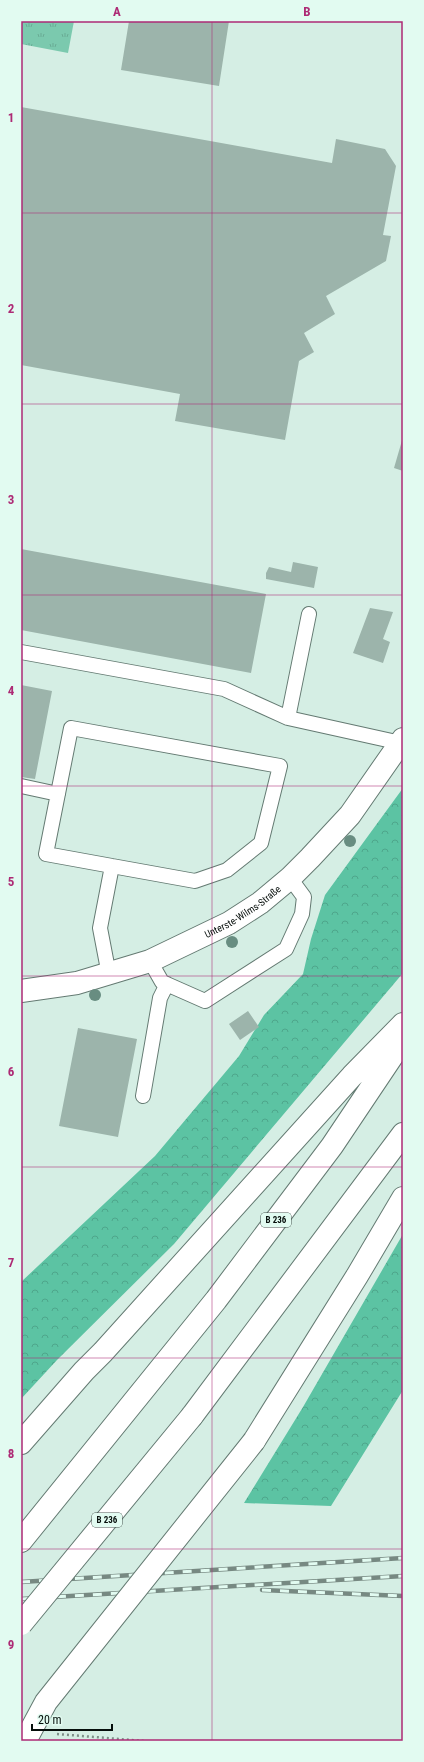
<svg xmlns="http://www.w3.org/2000/svg" width="424" height="1762" font-family="'Roboto Condensed',sans-serif">
  <defs>
    <pattern id="grass-tufts" width="24" height="20" patternUnits="userSpaceOnUse"><rect width="24" height="20" fill="#7bc9ae"/><path d="M3 7l-1-3M5 7V3M7 7l1-3M15 17l-1-3M17 17v-4M19 17l1-3" fill="none" stroke="#69ab94"/></pattern>
    <pattern id="forest-crowns" width="20" height="18" patternUnits="userSpaceOnUse"><rect width="20" height="18" fill="#5cc3a3"/><path d="M2 6a3 3 0 1 1 6 0M12 15a3 3 0 1 1 6 0" fill="none" stroke="#4ea68b"/></pattern>
  </defs>
  <rect width="100%" height="100%" fill="#d5eee4"/>
  <path fill="url(#grass-tufts)" d="M21 21H74L68 53 21 44Z"/>
  <path fill="url(#forest-crowns)" d="M403 788V973L174 1244 57 1360 21 1399V1282L155 1156 239 1056 264 1015 303 974 311 939 325 895Z
    M403 1234V1390L331 1506 244 1503 303 1407Z"/>
  <path fill="#9cb4ab" d="M129 21H229L219 86 121 70Z
    M21 107 332 163 336 139 385 149 396 166 383 235 391 236 386 261 326 296 335 314 304 333 314 352 299 361 285 440 175 421 180 394 21 365Z
    M403 437V471L394 468Z
    M21 549 266 594 251 673 21 630Z
    M293 562 318 567 314 588 266 579V573L269 567 291 572Z
    M370 608 393 612 383 639 390 642 383 663 353 653Z
    M21 685 52 691 35 779 21 777Z
    M248 1011 259 1027 240 1040 229 1024Z
    M78 1028 137 1039 118 1137 59 1126Z"/>
  <g fill="none" stroke-linecap="round" stroke-linejoin="round">
    <g stroke="#647a72" stroke-width="16">
      <path id="service" d="M21 652 224 689 288 718 401 743
        M288 718 309 614
        M21 786 58 794
        M150 961 162 982 205 1001 286 949 302 914 304 897 290 878
        M109 975 100 928 112 866 46 854 71 728 280 766 261 843 227 870 195 881 112 866
        M143 1096 160 998 167 984"/>
    </g>
    <g stroke="#647a72" stroke-width="24">
      <g id="minor">
        <path id="s1" d="M21 991 77 983 150 961 229 923 260 903 290 878 310 858 350 815 403 739"/>
      </g>
    </g>
    <g stroke="#647a72" stroke-width="24">
      <path id="trunk" d="M192 1416 403 1134
        M254 1441 357 1276 403 1198
        M21 1443 84 1371 103 1352 352 1076 403 1024
        M21 1541 216 1300 332 1146 403 1040"/>
    </g>
    <path stroke="#7d8f88" stroke-width="2.5" stroke-dasharray="2 3" stroke-linecap="butt" d="M57 1734 144 1741"/>
    <use href="#service" stroke="#fff" stroke-width="14"/>
    <use href="#minor" stroke="#fff" stroke-width="22"/>
    <use href="#trunk" stroke="#fff" stroke-width="22"/>
    <g stroke="#778982" stroke-width="4.5">
      <path id="rail" d="M21 1582 403 1558
        M262 1590 403 1596
        M21 1599 403 1576"/>
    </g>
    <use href="#rail" stroke="#e2fbf1" stroke-width="3" stroke-dasharray="9" stroke-linecap="butt"/>
    <g stroke="#647a72" stroke-width="24" stroke-linecap="butt">
      <path id="trunk-bridge" d="M21 1624 192 1416
        M25 1741 46 1702 254 1441"/>
    </g>
    <use href="#trunk-bridge" stroke="#fff" stroke-width="22"/>
  </g>
  <g fill="#688d81">
    <circle cx="350" cy="841" r="6"/>
    <circle cx="232" cy="942" r="6"/>
    <circle cx="95" cy="995" r="6"/>
  </g>
  <path fill="none" stroke="#ad2a75" stroke-width="1" stroke-opacity="0.55" d="M212 21V1741M21 213H403M21 404H403M21 595H403M21 786H403M21 976H403M21 1167H403M21 1358H403M21 1549H403"/>
  <g text-anchor="middle" dominant-baseline="central" stroke-width="3" stroke-linejoin="round" paint-order="stroke">
    <g fill="#e2fbf1" stroke="#485550" stroke-width="1">
      <rect x="261" y="1213" width="30" height="14" rx="3"/>
      <rect x="92" y="1513" width="30" height="14" rx="3"/>
    </g>
    <g font-size="9" font-weight="bold" fill="#060e0b">
      <text x="276" y="1220">B 236</text>
      <text x="107" y="1520">B 236</text>
    </g>
    <g font-size="10" fill="#060e0b" stroke="#e2fbf1">
      <text stroke="none"><textPath href="#s1" startOffset="238">Unterste-Wilms-Straße</textPath></text>
    </g>
  </g>
  <rect width="424" height="1762" fill="none" stroke="#e2fbf1" stroke-width="44"/>
  <path d="M32 1724v6h80v-6" fill="none" stroke="#060e0b" stroke-width="2"/>
  <text x="38" y="1724" font-size="12" fill="#060e0b" stroke="#e2fbf1" stroke-width="3" paint-order="stroke">20 m</text>
  <rect x="22" y="22" width="380" height="1718" fill="none" stroke="#ad2a75" stroke-width="1.5"/>
  <g font-size="13" text-anchor="middle" font-weight="bold" fill="#ad2a75">
    <text x="117" y="16">A</text>
    <text x="307" y="16">B</text>
    <text x="11" y="122">1</text>
    <text x="11" y="313">2</text>
    <text x="11" y="504">3</text>
    <text x="11" y="695">4</text>
    <text x="11" y="886">5</text>
    <text x="11" y="1076">6</text>
    <text x="11" y="1267">7</text>
    <text x="11" y="1458">8</text>
    <text x="11" y="1649">9</text>
  </g>
</svg>
